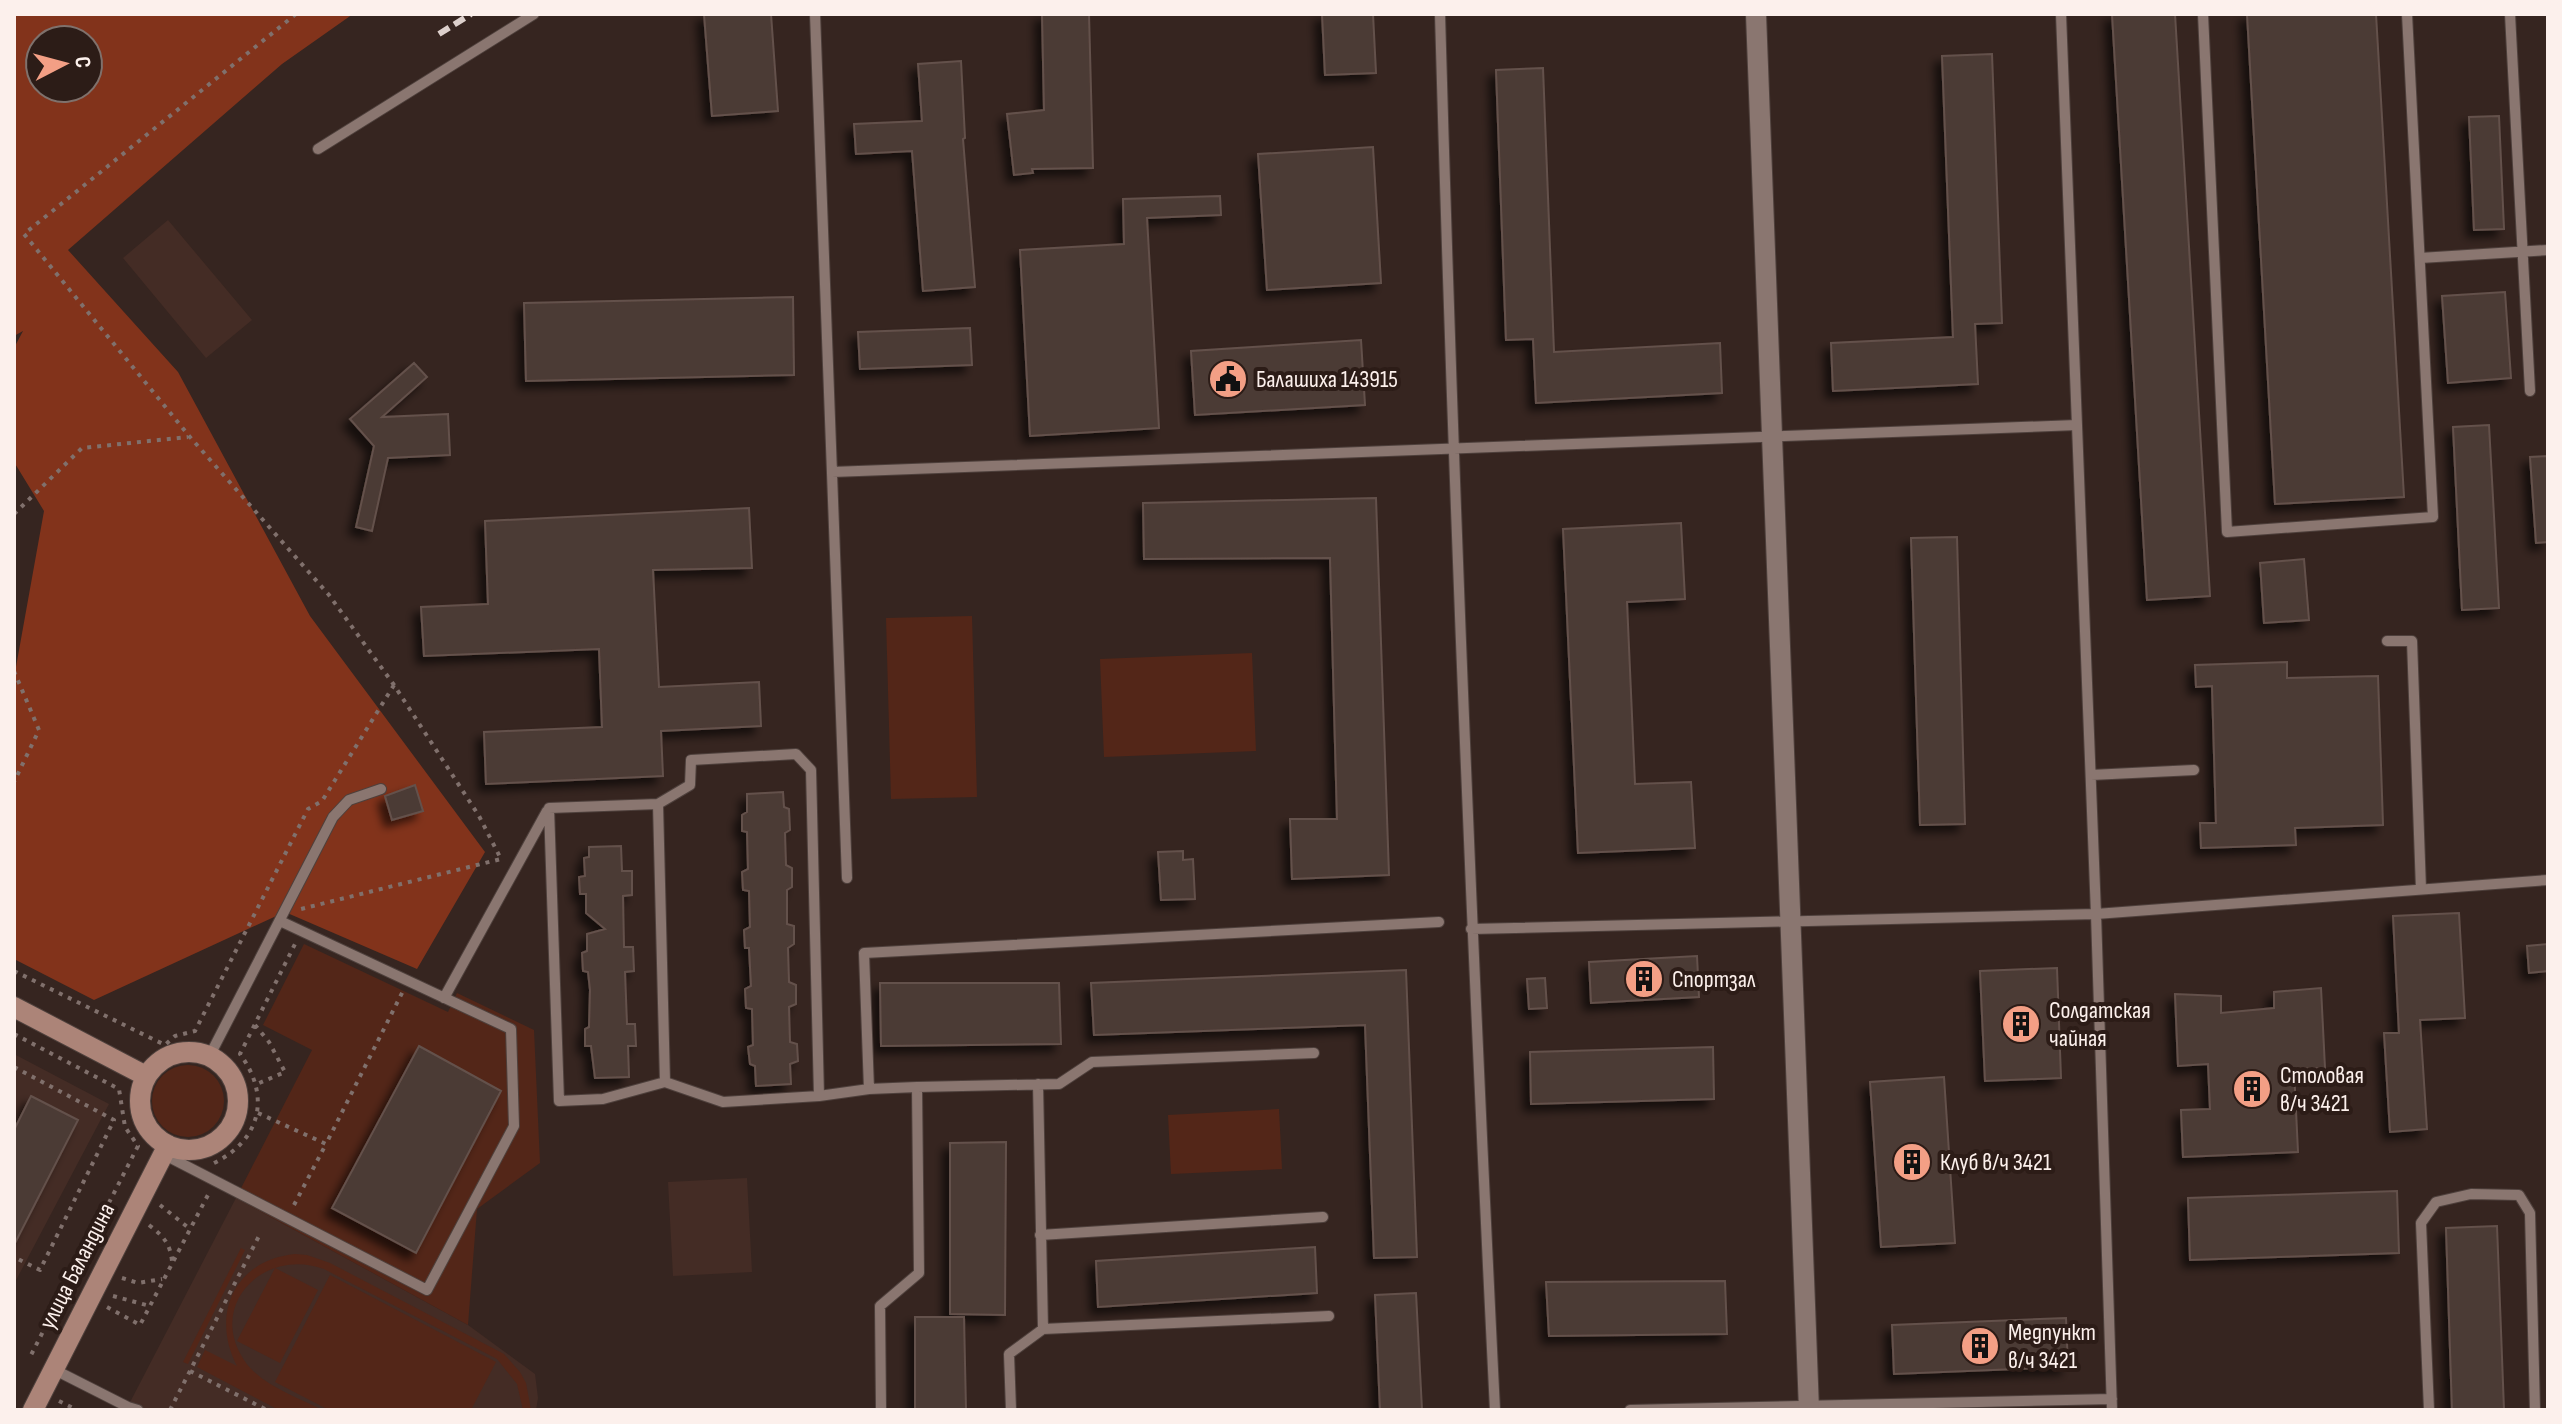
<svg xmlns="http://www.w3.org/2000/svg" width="2562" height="1424" font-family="'Sofia Sans Condensed',sans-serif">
  <defs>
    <filter id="shadow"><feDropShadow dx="-7" dy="7" stdDeviation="4" flood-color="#0009"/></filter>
  </defs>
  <rect width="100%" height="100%" fill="#362520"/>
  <path fill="#442c25" d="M168 220 252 320 206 358 123 258Z
    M14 1054 109 1104 14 1284Z
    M747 1178 752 1272 673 1276 668 1182Z
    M236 1198 468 1325 535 1374 538 1398 536 1410H126Z"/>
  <path fill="#532618" d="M972 616 977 797 891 799 886 618Z
    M1252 653 1256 751 1104 757 1100 659Z
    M304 944 448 1012 457 993 534 1030 540 1163 477 1209 468 1325 236 1198 312 1050 263 1025Z
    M152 1101a36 36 0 1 1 72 0a36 36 0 1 1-72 0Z
    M1279 1109 1282 1169 1171 1174 1168 1115Z
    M241 1248 245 1250 188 1364 183 1362Z
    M295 1254 307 1255 330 1263 504 1354 520 1372 526 1383 531 1410H523L517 1384 497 1359 324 1269C264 1247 207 1305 244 1360 260 1385 297 1397 322 1410H279L197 1367 205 1350 237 1366C210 1314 235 1260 295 1254Z
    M275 1268 318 1290 280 1363 237 1341Z
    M330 1275 496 1362 471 1410H329L275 1382Z"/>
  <path fill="#82331b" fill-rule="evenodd" d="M14 14H353L282 64 68 250 178 372 310 616 485 852 417 969 285 912 94 1000 14 959V678L44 511 14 462V348L23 331 14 336ZM40 40H88V88H40Z"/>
  <path fill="#4c3a34" stroke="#64514b" stroke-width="2" filter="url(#shadow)" d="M704 14H771L778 111 712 116Z
    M1042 14H1089L1093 168 1032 169 1033 173 1014 175 1007 114 1044 110Z
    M1322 14H1373L1376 73 1325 75Z
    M2112 14H2175L2210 596 2147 600Z
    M2247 14H2376L2404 497 2275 504Z
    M1992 54 2002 323 1975 324 1978 384 1833 391 1831 343 1953 337 1942 56Z
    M961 61 965 138 963 139 975 287 923 291 912 151 856 154 854 124 922 121 918 64Z
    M1543 68 1554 352 1720 343 1722 393 1536 403 1533 339 1506 340 1496 70Z
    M2499 116 2504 229 2474 230 2469 117Z
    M1373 147 1381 283 1267 290 1258 154Z
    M1220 196 1221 215 1147 218 1159 428 1030 436 1020 250 1124 244 1123 199Z
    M2505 292 2511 378 2448 383 2442 296Z
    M793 297 794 375 526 381 524 303Z
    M970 328 972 365 860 369 858 332Z
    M1361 340 1365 405 1195 415 1191 351Z
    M414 363 427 377 382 417 448 414 450 455 388 458 372 531 356 527 374 446 350 419Z
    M2489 425 2499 608 2462 610 2453 427Z
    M2548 456V542L2536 543 2530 457Z
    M1376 498 1389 875 1292 879 1290 819H1337L1330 558 1144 559 1143 503Z
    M749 508 752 568 653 570 659 687 759 682 761 726 661 731 663 776 486 784 484 732 602 727 599 649 424 656 421 607 488 604 485 521Z
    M1681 523 1685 599 1627 602 1635 784 1691 782 1695 848 1578 853 1563 529Z
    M1957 537 1965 824 1920 825 1911 538Z
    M2304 559 2309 620 2264 623 2260 563Z
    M2287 662V678L2378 676 2383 825 2295 828 2296 845 2201 848 2200 823H2216L2212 686 2196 687 2195 665Z
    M415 785 423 811 392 820 385 796Z
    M783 792 784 807 789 809 790 830 785 833 786 865 792 868V887L787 890V924L794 926V944L788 948 789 982 796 985V1004L789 1007 790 1042 797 1044 798 1061 790 1064 791 1084 756 1086 755 1066 750 1064 748 1047 753 1045 752 1009 746 1008 745 989 751 986 749 948H745L744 930 750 927 749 891 743 890 742 872 748 869 747 832 742 831V815L747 812V794Z
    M621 846 622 871H632V895L623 896 624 947H633L634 971 625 972 627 1024H635L636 1046H628L629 1077 595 1078 591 1046H585V1029L589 1027 590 990 588 972 583 971 582 953 587 951V934L605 929 586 913V894H580L579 877 585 876 584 858 589 857V847Z
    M1183 851V860L1193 859 1195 899 1161 900 1158 852Z
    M2459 913 2465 1018 2420 1020 2427 1129 2390 1132 2384 1033H2399L2393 916Z
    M2548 944V971L2529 973 2527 946Z
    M1697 956 1699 997 1591 1003 1589 962Z
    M2057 968 2061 1078 1985 1081 1980 971Z
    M1406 970 1417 1257 1374 1258 1365 1025 1094 1035 1091 983Z
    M1545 978 1547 1008 1529 1009 1527 979Z
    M880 983H1059L1061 1044 881 1046Z
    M2321 988 2325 1068 2294 1069 2298 1152 2183 1157 2181 1110 2210 1109 2208 1064 2178 1066 2175 994 2221 996V1013L2274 1008V992Z
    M419 1046 501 1091 416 1253 332 1208Z
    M1713 1047 1714 1099 1531 1104 1530 1052Z
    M1944 1077 1955 1243 1881 1247 1870 1082Z
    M31 1096 78 1120 14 1245V1130Z
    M1006 1142 1005 1315 950 1314V1143Z
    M2397 1191 2399 1253 2190 1260 2188 1198Z
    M2497 1226 2504 1410H2452L2446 1228Z
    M1315 1247 1317 1293 1098 1307 1096 1261Z
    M1725 1281 1727 1334 1549 1336 1546 1282Z
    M1416 1293 1422 1410H1380L1375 1295Z
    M915 1317H964L966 1410H915Z
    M2066 1318 2068 1367 1894 1374 1892 1325Z"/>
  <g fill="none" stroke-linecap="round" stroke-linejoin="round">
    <g stroke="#4e403c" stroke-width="12">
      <path id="lane" d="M815 14 847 878
        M1440 14C1453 480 1472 945 1495 1410
        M2061 14 2096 914 2112 1410
        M2203 14 2227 532 2433 517 2407 14
        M2510 14 2530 391
        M318 149 534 14
        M2420 258 2548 250
        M832 472 2077 425
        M2387 641H2412L2421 889
        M2091 775 2194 770
        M658 804 665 1082
        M1471 929 2096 914 2548 880
        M444 998 547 811
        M209 1057 333 817 349 800 381 789
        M917 1087 1059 1084 1092 1062 1314 1053
        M819 1096 811 770 796 754 691 760 690 785 658 804 549 808 559 1101 603 1099 665 1082 723 1102 819 1096 869 1089
        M163 1154 427 1290 514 1126 511 1029 280 921
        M1040 1235 1323 1217
        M1043 1329 1329 1316
        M55 1370 128 1407 138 1410
        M881 1410 880 1306 919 1273 917 1087 869 1089 864 953 1439 922
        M1011 1410 1009 1354 1043 1329 1038 1084
        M1630 1410 2112 1399
        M2429 1410 2421 1223 2436 1202 2471 1194 2519 1195 2530 1213 2535 1410"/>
    </g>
    <g stroke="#4e403c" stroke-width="22">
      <path id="street" d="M1756 14 1809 1410"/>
    </g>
    <g stroke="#4e403c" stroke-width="22">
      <path id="secondary" d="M14 1007 146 1076
        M140 1101a49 49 0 1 1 98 0a49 49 0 1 1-98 0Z
        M33 1410 168 1145"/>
    </g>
    <path stroke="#80706c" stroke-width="4" stroke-dasharray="4 6" stroke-linecap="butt" d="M296 14 24 234 190 437 329 595 394 685 479 816 501 859 301 909
      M14 514 82 448 188 437
      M14 671 39 730 14 782
      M14 971 165 1045 175 1036 195 1031 308 809 322 801 394 685
      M255 1025 269 1042 285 1072 257 1084
      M14 1034 119 1089 125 1127 138 1146 30 1357
      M14 1067 114 1120 40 1270 14 1257
      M258 1113 326 1144 403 991
      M214 1163C261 1140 271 1096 240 1054L295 944
      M160 1205 190 1229
      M294 1205 326 1144
      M149 1225C163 1236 170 1243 172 1261
      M122 1278 138 1283 162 1279
      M113 1296 150 1306
      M107 1307 140 1325 209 1193
      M190 1371 267 1410
      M59 1401 77 1410
      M170 1410 260 1234"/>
    <use href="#lane" stroke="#8a7670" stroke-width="10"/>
    <use href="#street" stroke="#8a7670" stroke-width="20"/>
    <use href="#secondary" stroke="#ac8478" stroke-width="20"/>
    <path stroke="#ddd0cc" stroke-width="6" stroke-dasharray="12 6" stroke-linecap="butt" d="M439 34 471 14"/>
  </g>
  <defs>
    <g id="civic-disc" transform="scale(2)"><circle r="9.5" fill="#f39f85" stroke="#2c1c17"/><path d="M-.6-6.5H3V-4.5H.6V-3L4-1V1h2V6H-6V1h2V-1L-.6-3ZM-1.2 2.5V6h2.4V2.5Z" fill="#111"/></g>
    <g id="building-disc" transform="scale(2)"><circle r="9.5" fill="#f39f85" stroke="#2c1c17"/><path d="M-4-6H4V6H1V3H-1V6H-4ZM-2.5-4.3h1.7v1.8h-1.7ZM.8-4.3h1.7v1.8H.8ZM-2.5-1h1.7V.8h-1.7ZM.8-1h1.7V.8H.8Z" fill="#111"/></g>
  </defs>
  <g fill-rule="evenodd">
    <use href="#civic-disc" x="1228" y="379"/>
    <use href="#building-disc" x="1644" y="979"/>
    <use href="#building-disc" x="2021" y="1024"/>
    <use href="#building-disc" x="2252" y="1089"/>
    <use href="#building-disc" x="1912" y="1162"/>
    <use href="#building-disc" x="1980" y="1346"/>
  </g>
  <g text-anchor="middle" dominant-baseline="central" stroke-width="8" stroke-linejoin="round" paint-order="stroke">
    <g font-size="24" fill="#fcf0ec" stroke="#2c1c17" text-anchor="start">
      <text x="1256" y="379">Балашиха 143915</text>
      <text x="1672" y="979">Спортзал</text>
      <text x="2049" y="1010">Солдатская<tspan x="2049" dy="28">чайная</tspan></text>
      <text x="2280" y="1075">Столовая<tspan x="2280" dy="28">в/ч 3421</tspan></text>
      <text x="1940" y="1162">Клуб в/ч 3421</text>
      <text x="2008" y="1332">Медпункт<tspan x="2008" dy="28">в/ч 3421</tspan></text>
    </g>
    <g font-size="24" fill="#fcf0ec" stroke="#2c1c17">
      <text transform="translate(77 1266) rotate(-63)">улица Баландина</text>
    </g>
  </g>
  <rect width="2562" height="1424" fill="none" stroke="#fcf0ec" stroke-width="32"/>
  <g transform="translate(64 64) rotate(84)"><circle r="38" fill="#2c1c17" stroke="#7f716c" stroke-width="2"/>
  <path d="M0-6L14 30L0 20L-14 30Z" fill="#f39f85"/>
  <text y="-12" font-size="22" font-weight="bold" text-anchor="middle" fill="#fcf0ec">С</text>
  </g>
</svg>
